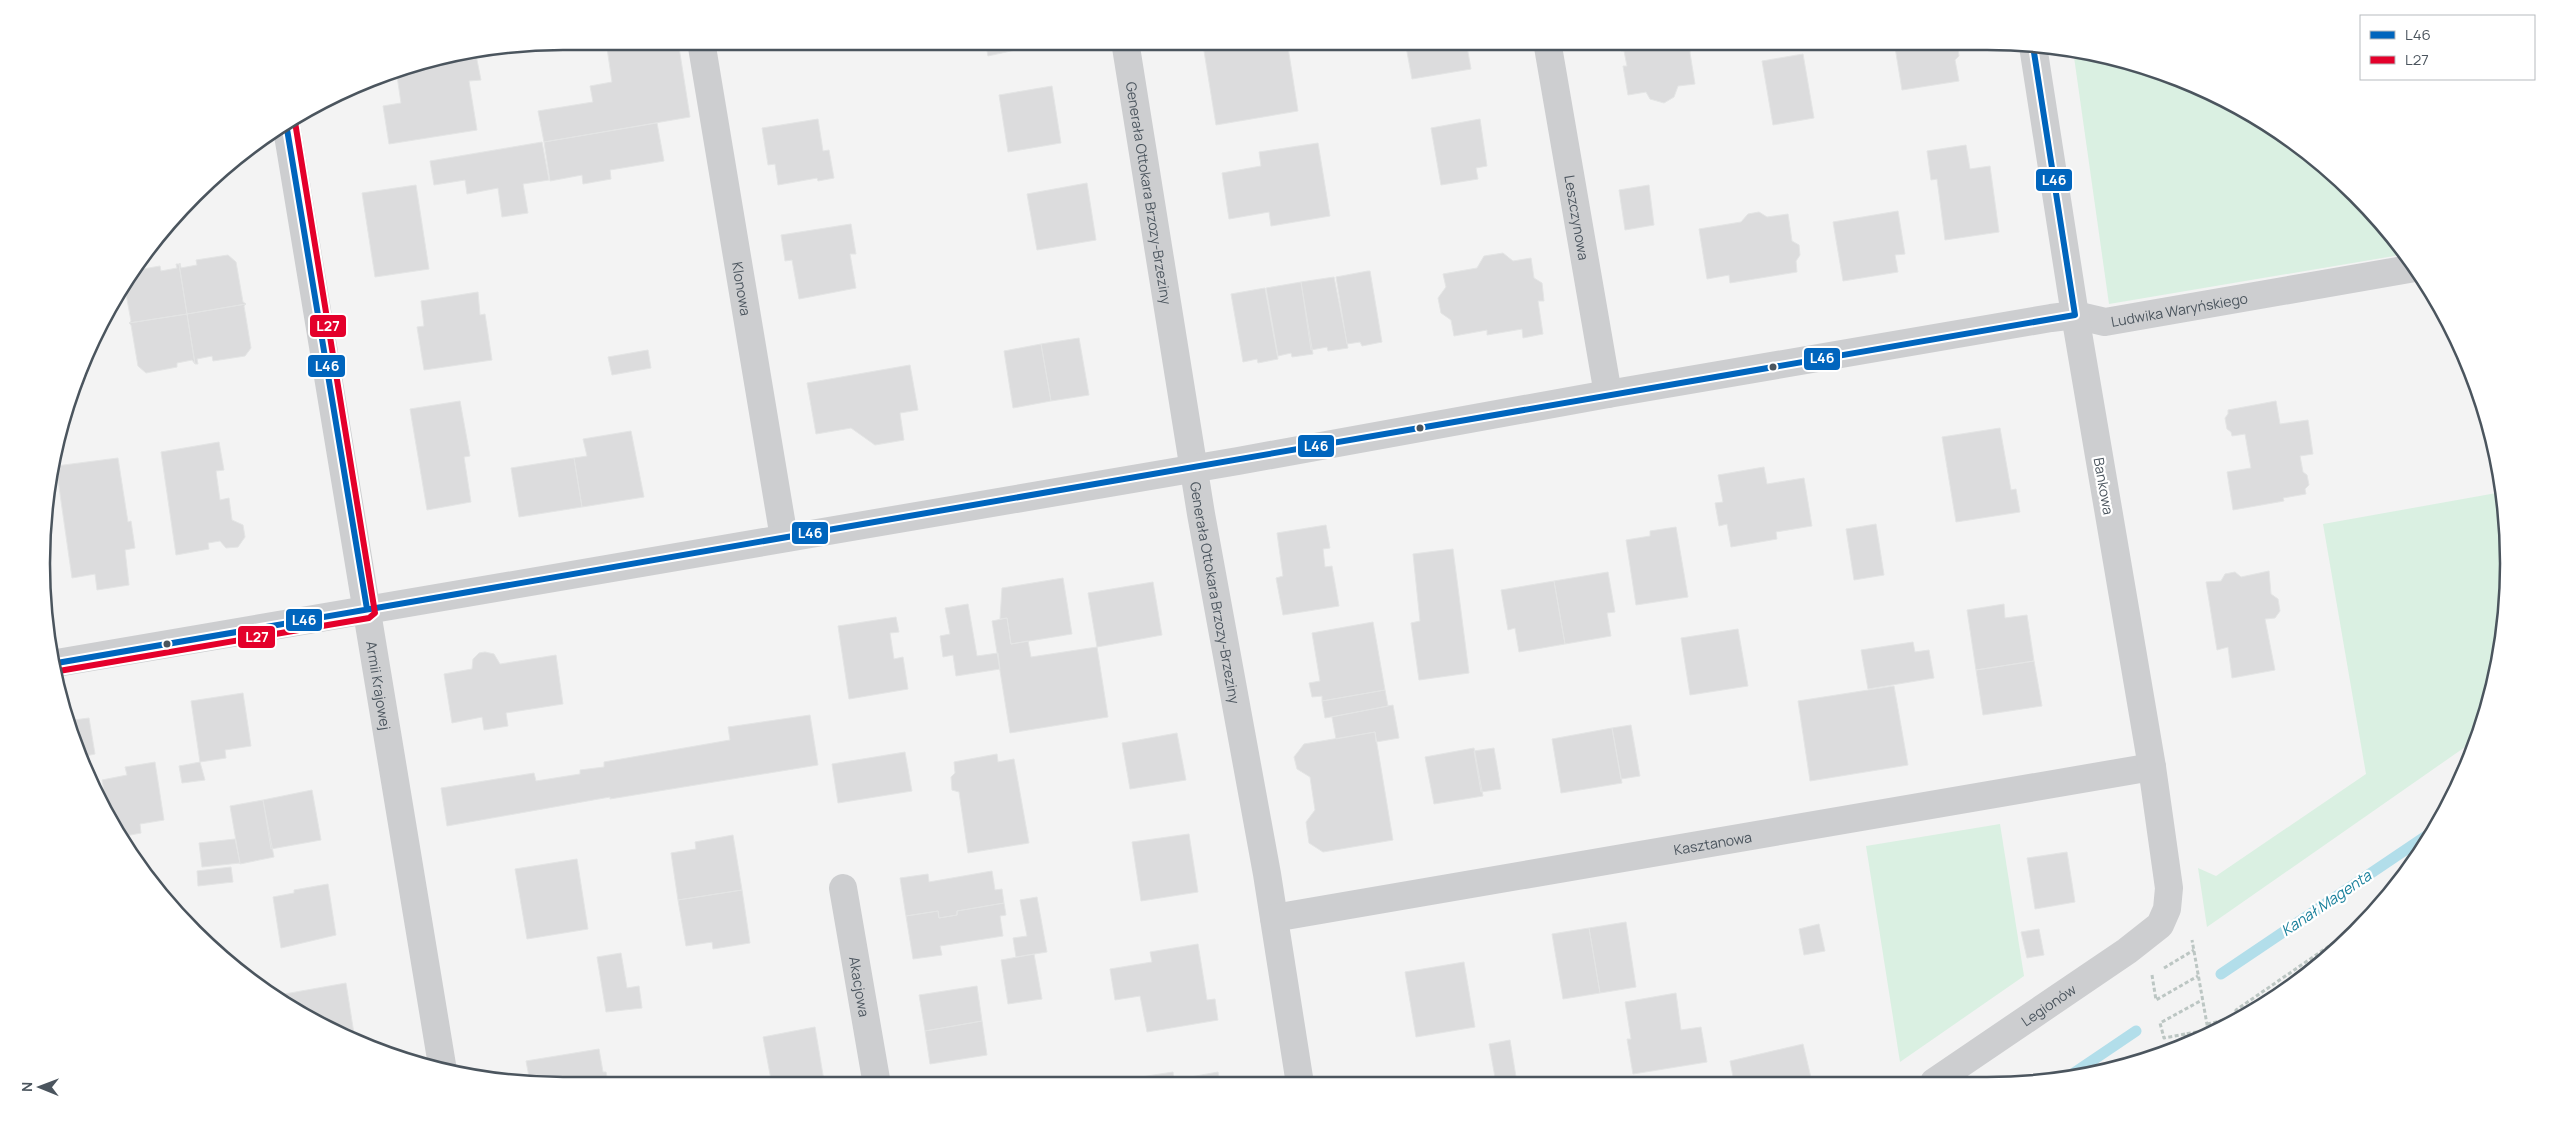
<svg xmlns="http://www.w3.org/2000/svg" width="2550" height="1127" font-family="Manrope,sans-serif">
  <rect width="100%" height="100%" fill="#f3f3f3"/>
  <path fill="#daf0e2" d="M2073 50 2088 51 2155 69 2248 111 2331 171 2406 254 2109 304Z
    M2502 492 2508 530 2504 632 2478 738 2207 927 2198 868 2216 876 2366 774 2323 524Z
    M2000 824 2024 976 1900 1062 1866 846Z"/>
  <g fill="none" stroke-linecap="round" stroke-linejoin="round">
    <path stroke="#b2deea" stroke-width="11" d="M2221 974 2432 832
      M2065 1079 2136 1031"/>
  </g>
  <path fill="#dcdcdd" stroke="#e4e5e5" d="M606 41H678L690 117 544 142 538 111 593 102 590 86 612 82Z
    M985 41H1028L1029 47 988 56Z
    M1259 41H1287L1298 111 1216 125 1204 51Z
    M1405 41H1466L1471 69 1412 79Z
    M1619 41H1691L1690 53 1695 84 1678 86 1674 97 1664 103 1650 99 1646 92 1628 95 1623 66H1627L1624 51H1621Z
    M1894 41H1957L1959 56 1955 60 1959 81 1902 90Z
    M475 50 481 80 469 81 477 130 389 144 383 106 401 103 396 69 462 51Z
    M1803 54 1814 118 1773 125 1762 61Z
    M1052 86 1061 143 1008 152 999 95Z
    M818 119 823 151 829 150 834 178 818 181 817 178 778 185 775 164 768 165 762 128Z
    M1480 119 1487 166 1476 168 1478 179 1441 185 1431 128Z
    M657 123 664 161 610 170 611 179 583 184 582 175 550 181 544 142Z
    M542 142 549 180 523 184 528 213 502 217 498 188 467 194 465 180 434 185 430 161Z
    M1318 143 1330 216 1271 226 1269 212 1229 219 1222 173 1261 166 1259 152Z
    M1966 145 1970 169 1990 166 1999 232 1945 240 1937 179 1931 180 1927 151Z
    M1087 183 1096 240 1037 250 1027 194Z
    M416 185 429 269 375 277 362 193Z
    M1649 185 1654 225 1625 230 1619 190Z
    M1898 211 1905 254 1895 255 1898 272 1843 281 1833 222Z
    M1759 212 1767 217 1788 214 1792 241 1799 245 1800 255 1796 261 1797 272 1730 283 1729 275 1707 279 1699 229 1741 222 1748 214Z
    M851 224 856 254H850L856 288 799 299 792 260 785 261 781 235Z
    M1503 253 1513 261 1531 258 1534 278 1542 283 1544 301H1538L1543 334 1523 338 1522 329 1487 335V330L1454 336 1451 320 1441 313 1438 298 1446 287 1443 274 1477 268 1484 256Z
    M228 255 236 262 243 302 246 304 187 314 179 264 180 263 181 268 197 265 196 260Z
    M176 264H179L187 314 129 323 131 321 124 283 132 271 160 266 161 271 177 268Z
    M1368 271H1370L1382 342 1362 346 1360 342 1347 344 1336 277Z
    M1334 277 1348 348 1328 351 1327 347 1311 350 1301 282Z
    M1301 282 1313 354 1292 357 1291 353 1278 356 1266 288Z
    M1265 288 1278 359 1258 363 1257 359 1243 362 1231 294Z
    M478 292 480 315 485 314 492 360 424 370 417 327 424 326 421 301Z
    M246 304 244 306 251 348 245 356 213 361 212 356 197 359 198 364H195L187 314Z
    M187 314 195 364 192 360 177 363V367L146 373 138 366 131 325 129 323Z
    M1079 338 1089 395 1051 401 1041 344Z
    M1041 344 1051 401 1013 408 1004 351Z
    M648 350 651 368 612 375 608 357Z
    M910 365 918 410 900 413 904 440 875 445 851 428 816 434 807 383Z
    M460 401 470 456 464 457 471 502 427 510 410 409Z
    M2276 401 2280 424 2308 420 2313 454 2300 456 2303 472 2307 475 2309 485 2305 489 2306 494 2283 498 2284 501 2233 510 2227 472 2251 468 2245 434 2232 436 2231 432 2227 429 2225 418 2228 414V410Z
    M2000 428 2011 490 2016 489 2020 512 1956 522 1942 437Z
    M631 431 644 497 582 507 574 458 587 456 583 439Z
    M219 442 224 470 216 471 220 500 229 498 232 520 243 525 245 537 238 547 226 548 220 541 208 543 209 549 176 555 161 452Z
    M118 458 128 522 131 521 135 548 125 550 129 585 97 590 95 574 72 578 56 466Z
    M574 458 582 507 519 517 511 468Z
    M1764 467 1767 484 1804 478 1812 526 1776 532 1777 539 1731 547 1727 524 1719 526 1715 503 1723 502 1718 475Z
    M1876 524 1884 575 1854 580 1846 529Z
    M1326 525 1330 548 1323 549 1325 567 1332 566 1339 606 1283 615 1276 578 1283 576 1277 533Z
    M1676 527 1688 597 1636 605 1626 540 1650 536V531Z
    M1453 549 1469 673 1419 680 1411 623 1420 621 1413 554Z
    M2269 571 2271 594 2278 599 2280 611 2275 618 2265 619 2275 670 2232 678 2228 647 2217 650 2206 582 2221 581 2225 574 2235 572 2241 577Z
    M1608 572 1615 612 1607 613 1611 636 1565 644 1554 581Z
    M1063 578 1072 634 1011 644 1007 618 1000 619 1002 588Z
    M1554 581 1565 644 1519 652 1515 628 1508 630 1501 590Z
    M1153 582 1162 635 1097 647 1088 593Z
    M968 604 977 656 998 653 1000 669 956 676 953 655 943 657 940 636 950 634 945 608Z
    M2004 604 2005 618 2027 615 2034 661 1976 670 1967 610Z
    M896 617 899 632 890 633 894 659 903 657 908 689 849 699 838 626Z
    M1007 618 1011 644 1028 641 1031 657 1097 647 1108 717 1010 733 992 621Z
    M1373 622 1385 690 1322 701V696L1312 697 1309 683 1320 681 1312 633Z
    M1738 629 1748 686 1690 695 1681 638Z
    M1913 642 1915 652 1929 650 1934 678 1868 689 1861 650Z
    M485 652 494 654 500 664 556 655 563 704 506 713 508 726 484 730 482 717 452 723 444 674 472 669 473 659 479 653Z
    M2034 661 2042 706 1983 715 1976 670Z
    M1894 686 1908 765 1810 781 1798 701Z
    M1385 690 1388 706 1325 718 1322 701Z
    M243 693 251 746 225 750 226 758 200 762 191 701Z
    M1393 705 1399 738 1376 742 1375 732 1336 739 1332 717Z
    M810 715 818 765 610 799V797L447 826 441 788 534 773 536 781 580 774V770L604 767V762L730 740 728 727Z
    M89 718 95 754 81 757 66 721Z
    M1631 725 1640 776 1621 779 1612 728Z
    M1612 728 1622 783 1561 793 1552 739Z
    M1375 732 1393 840 1323 852 1309 843 1306 822 1315 810 1310 777 1297 769 1294 757 1304 744Z
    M1177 733 1186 780 1130 789 1122 743Z
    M1474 748 1483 796 1434 804 1425 757Z
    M1494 748 1501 789 1481 792 1474 751Z
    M905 752 912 791 838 803 832 764Z
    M997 754 998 762 1014 759 1029 843 968 853 959 792 952 790 951 777 955 773 954 762Z
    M155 762 164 820 140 824 141 833 120 837 109 819 102 780 127 775 125 767Z
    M200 762 205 780 182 783 179 766Z
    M312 790 321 840 271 849 263 800Z
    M263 800 274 857 240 864 230 806Z
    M1189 834 1198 892 1141 901 1132 842Z
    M733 835 742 890 678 900 671 853 696 849 695 842Z
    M235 839 240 863 202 867 199 843Z
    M2067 852 2075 902 2035 909 2027 858Z
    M577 859 588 929 527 939 515 869Z
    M231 867 233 882 198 886 197 871Z
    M992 871 995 890 1002 889 1004 903 957 911V915L939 918 938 911 906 916 900 878 928 874 929 882Z
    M328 884 336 935 281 948 273 897 294 893V890Z
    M742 890 750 943 713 949 712 942 686 946 678 900Z
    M1037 897 1047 952 1016 957 1013 938 1027 936 1020 900Z
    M1004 903 1006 915 1000 916 1003 936 940 946 942 955 913 959 906 916 938 911 939 918 957 915V911Z
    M1626 922 1636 987 1600 993 1589 928Z
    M1819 924 1825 951 1804 955 1799 929Z
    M1589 928 1600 993 1563 999 1552 934Z
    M2039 929 2044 955 2027 958 2021 932Z
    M1198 944 1207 1000 1215 999 1218 1020 1147 1032 1140 996 1115 1000 1110 969 1152 962 1150 952Z
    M621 953 627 988 639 986 642 1008 606 1012 597 957Z
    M1034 954 1042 999 1008 1004 1001 960Z
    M1464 962 1475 1027 1416 1037 1405 972Z
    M346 983 355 1040 303 1016 281 1001 279 995Z
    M977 986 982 1021 925 1031 919 995Z
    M1676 993 1681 1030 1701 1027 1707 1062 1633 1074 1627 1039H1631L1625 1002Z
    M982 1021 987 1055 930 1064 925 1031Z
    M815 1027 824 1081 802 1085H772L763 1037Z
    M1510 1040 1517 1083H1496L1489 1044Z
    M1803 1044 1812 1082H1734L1730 1061Z
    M599 1049 603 1072H606L609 1086H564L530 1082 526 1061Z
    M1173 1072 1174 1080 1218 1072 1220 1084H1142L1141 1077Z"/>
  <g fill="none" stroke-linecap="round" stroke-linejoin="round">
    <path stroke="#bcc6c3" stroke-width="3" stroke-dasharray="4 2.5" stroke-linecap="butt" d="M2164 968 2194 950
      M2152 975 2156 1000 2198 976
      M2234 1018 2236 1010 2332 944 2335 948
      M2207 1024 2234 1018
      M2185 1034 2164 1038 2160 1023 2202 1000
      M2187 1045 2185 1034 2208 1030 2192 940"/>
    <g stroke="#cdced0" stroke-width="28">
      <path id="s1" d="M701 41 784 538"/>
      <path id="s2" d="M1125 41 1201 514 1267 874 1300 1084"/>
      <path id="s3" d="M1547 41 1608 394"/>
      <path id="s4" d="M286 123 443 1071"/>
      <path id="s5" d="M51 664 1238 461 1608 394 2051 318 2075 315 2105 322 2415 268"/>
      <path id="s6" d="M843 888 877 1085"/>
      <path id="s7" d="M1274 918 2152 767"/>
      <path id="s8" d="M1934 1082 2127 951 2160 925 2167 909 2169 888 2152 767 2075 315 2033 46"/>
    </g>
    <g stroke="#fff" stroke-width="10">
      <path id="bus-1" d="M2033 46 2075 315
        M286 123 367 609
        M51 664 2075 315"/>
    </g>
    <g stroke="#fff" stroke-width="10">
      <path id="bus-2" d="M53 672 369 618 375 613 295 122"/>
    </g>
    <use href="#bus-1" stroke="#0065bd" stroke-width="6"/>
    <use href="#bus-2" stroke="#e4002b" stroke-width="6"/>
  </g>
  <g fill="#4b555e" stroke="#fff" stroke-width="2">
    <circle cx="1773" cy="367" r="4.5"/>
    <circle cx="1420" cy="428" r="4.5"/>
    <circle cx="167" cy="644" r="4.5"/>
  </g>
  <g text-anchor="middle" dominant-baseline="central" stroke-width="4.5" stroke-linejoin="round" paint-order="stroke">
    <g font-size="14" fill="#4b555e" stroke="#fff">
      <text stroke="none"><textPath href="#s2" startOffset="154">Generała Ottokara Brzozy-Brzeziny</textPath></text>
      <text stroke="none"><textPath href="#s3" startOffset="179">Leszczynowa</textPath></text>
      <text stroke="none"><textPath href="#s1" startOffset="251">Klonowa</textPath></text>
      <text stroke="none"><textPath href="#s5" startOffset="2160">Ludwika Waryńskiego</textPath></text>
      <text transform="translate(2104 486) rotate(80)">Bankowa</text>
      <text stroke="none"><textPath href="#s2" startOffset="559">Generała Ottokara Brzozy-Brzeziny</textPath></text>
      <text stroke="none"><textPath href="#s4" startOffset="570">Armii Krajowej</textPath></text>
      <text stroke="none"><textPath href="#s7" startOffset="445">Kasztanowa</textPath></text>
      <text stroke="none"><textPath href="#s6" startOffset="100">Akacjowa</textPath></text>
      <text stroke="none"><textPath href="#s8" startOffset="138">Legionów</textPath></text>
    </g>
    <g font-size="15" font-style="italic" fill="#19809c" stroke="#fff">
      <text transform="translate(2326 903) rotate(-34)">Kanał Magenta</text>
    </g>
  </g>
  <path d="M0 0H2550V1127H0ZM563 50H1987A513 513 0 0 1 2500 563V564A513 513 0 0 1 1987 1077H563A513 513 0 0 1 50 564V563A513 513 0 0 1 563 50Z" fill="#fff" fill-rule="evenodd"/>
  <path fill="none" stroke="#4b555e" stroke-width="2.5" d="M563 50H1987A513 513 0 0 1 2500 563V564A513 513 0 0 1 1987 1077H563A513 513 0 0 1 50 564V563A513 513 0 0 1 563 50Z"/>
  <g stroke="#fff" stroke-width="2">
    <rect x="2035" y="168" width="38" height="24" rx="5" fill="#0065bd"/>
    <rect x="309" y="314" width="38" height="24" rx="5" fill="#e4002b"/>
    <rect x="1803" y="347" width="38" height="24" rx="5" fill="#0065bd"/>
    <rect x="307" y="354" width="39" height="24" rx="5" fill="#0065bd"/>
    <rect x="1297" y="434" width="38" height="24" rx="5" fill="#0065bd"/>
    <rect x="791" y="521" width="38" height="24" rx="5" fill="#0065bd"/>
    <rect x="285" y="608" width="38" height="24" rx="5" fill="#0065bd"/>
    <rect x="237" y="625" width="39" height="24" rx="5" fill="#e4002b"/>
  </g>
  <g font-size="14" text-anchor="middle" font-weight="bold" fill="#fff">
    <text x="2054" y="185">L46</text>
    <text x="328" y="331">L27</text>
    <text x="1822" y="363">L46</text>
    <text x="327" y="371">L46</text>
    <text x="1316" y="451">L46</text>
    <text x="810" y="538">L46</text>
    <text x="304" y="625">L46</text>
    <text x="257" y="642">L27</text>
  </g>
  <rect x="2360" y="15" width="175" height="65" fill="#ffffff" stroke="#b7bbbf"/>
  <rect x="2370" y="31" width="25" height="8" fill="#0065bd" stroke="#b7bbbf"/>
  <text x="2405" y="40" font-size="15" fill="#4b555e">L46</text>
  <rect x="2370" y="56" width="25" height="8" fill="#e4002b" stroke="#b7bbbf"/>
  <text x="2405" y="65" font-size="15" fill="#4b555e">L27</text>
  <g transform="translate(40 1087) rotate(271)" stroke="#ffffff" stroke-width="4" paint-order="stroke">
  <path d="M0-4L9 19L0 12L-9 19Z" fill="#4b555e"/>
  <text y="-8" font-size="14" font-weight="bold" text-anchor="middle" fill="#4b555e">N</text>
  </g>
</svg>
